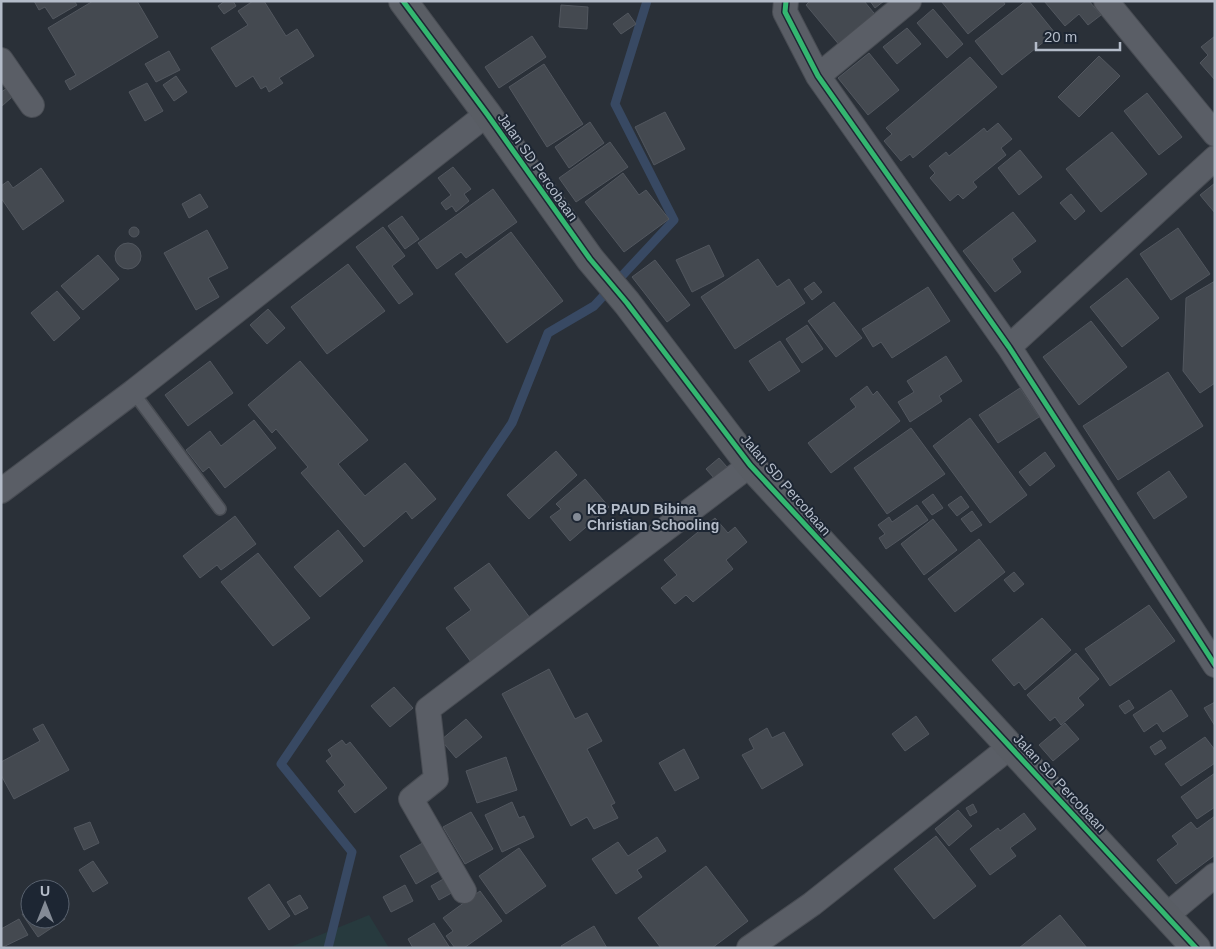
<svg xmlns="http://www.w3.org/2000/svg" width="1216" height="949" font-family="Arial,sans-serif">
  <rect width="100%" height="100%" fill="#2a3038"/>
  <path fill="#273a3e" d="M369 915 389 948H288Z"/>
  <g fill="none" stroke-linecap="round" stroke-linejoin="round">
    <path stroke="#384963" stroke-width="9" d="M328 948 352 852 281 764 512 423 548 333 594 306 674 220 615 104 647 1"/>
  </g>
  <path fill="#444950" stroke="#52575f" d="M34 1H74L77 5 53 19 45 7 39 10Z
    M93 1H137L158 37 70 90 65 81 76 75 48 28Z
    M225 1H233L236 6 224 14 218 6Z
    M253 1H264L286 36 297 29 314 56 279 78 283 83 269 92 266 86 261 89 253 76 236 87 211 48 248 25 238 11Z
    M810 1H864L878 18 841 47 806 5Z
    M870 1H884L875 8Z
    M941 1H1003L1005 4 968 34Z
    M1026 1H1029L1055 33 1002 75 975 41Z
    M1044 1H1089L1101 15 1088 25 1079 14 1065 26Z
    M561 5 588 7 587 29 559 27Z
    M933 9 963 44 947 58 917 23Z
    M628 13 636 24 621 34 613 24Z
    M907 28 921 44 897 64 883 47Z
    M532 36 546 57 499 88 485 67Z
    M1215 36V80L1200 63 1208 55 1201 47Z
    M169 51 180 70 156 82 145 64Z
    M869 53 899 90 868 115 838 78Z
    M1099 56 1120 76 1079 117 1058 97Z
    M970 57 997 87 913 158 910 154 901 161 884 141 892 134 886 128Z
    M544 64 583 124 547 147 509 87Z
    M176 76 187 92 174 101 163 85Z
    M147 83 163 111 145 121 129 92Z
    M6 89 12 97 2 106 1 92Z
    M1147 93 1182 137 1159 155 1124 111Z
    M665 112 685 149 654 165 635 127Z
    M590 122 604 143 569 168 555 147Z
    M998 123 1012 139 1001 148 1006 155 973 182 977 187 963 199 958 194 950 201 930 178 935 173 929 166 946 152 949 156 984 128 987 132Z
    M1112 132 1147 174 1101 212 1066 169Z
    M610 142 628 167 576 202 559 178Z
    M1020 150 1042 177 1019 195 998 168Z
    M453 167 471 189 464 194 469 201 456 212 452 206 446 210 441 203 451 195 438 178Z
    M41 168 64 201 23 230 1 198V186L8 181 13 188Z
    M623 173 639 195 646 190 669 219 624 252 585 202Z
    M1215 183V213L1200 195Z
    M493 189 517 222 466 258 461 252 437 269 418 243Z
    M200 194 208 207 189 218 182 204Z
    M1071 194 1085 211 1075 220 1060 203Z
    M1013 212 1036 241 1012 259 1021 272 995 292 963 251Z
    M402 216 419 239 405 249 388 226Z
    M129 232a5 5 0 1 1 10 0a5 5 0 1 1-10 0Z
    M383 227 405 256 392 266 413 294 399 304 356 247Z
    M1178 228 1210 274 1171 300 1140 254Z
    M207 230 228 268 208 278 219 297 196 310 164 253Z
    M511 232 563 301 507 343 455 274Z
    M115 256a13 13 0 1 1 26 0a13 13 0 1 1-26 0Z
    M709 245 724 276 692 292 676 260Z
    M98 255 119 279 83 310 61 286Z
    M758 259 777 287 789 279 805 303 735 349 701 297Z
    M655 260 690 305 667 322 632 277Z
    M348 264 385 311 327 354 291 307Z
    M1127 278 1159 318 1122 347 1090 307Z
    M1215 281V383L1200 393 1183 371 1186 298Z
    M814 282 822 292 812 300 804 289Z
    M928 287 950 321 892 358 881 342 873 347 862 329Z
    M57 291 80 318 54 341 31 313Z
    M834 302 862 338 836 357 808 321Z
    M268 309 285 328 267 344 250 325Z
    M1091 321 1127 367 1079 405 1043 357Z
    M807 325 823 349 802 363 786 339Z
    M780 341 800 371 769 391 749 361Z
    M946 356 962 381 939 396 942 401 910 422 898 402 914 392 907 381Z
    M210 361 233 393 188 426 165 395Z
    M300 361 368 440 338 464 365 496 405 463 436 499 412 519 406 511 364 547 301 473 308 467 276 429 272 433 248 405Z
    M1168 372 1203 426 1118 480 1083 426Z
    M867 386 873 395 877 391 900 421 831 473 808 443 856 407 850 399Z
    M1020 388 1039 417 998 443 979 415Z
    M970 418 1027 495 990 523 933 446Z
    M254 420 276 448 225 488 209 467 203 472 186 450 210 431 221 446Z
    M911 428 945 474 887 514 854 468Z
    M556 451 577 475 529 519 507 495Z
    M1045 452 1055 466 1030 486 1019 472Z
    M719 458 727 467 714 478 706 469Z
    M1169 471 1187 497 1154 519 1137 493Z
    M585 479 609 507 570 541 550 517 561 509 556 504Z
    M933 494 943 508 932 515 922 502Z
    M961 496 969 507 957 516 948 505Z
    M917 505 928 520 886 549 879 538 885 534 878 525 889 517 892 522Z
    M972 511 982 525 971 532 961 519Z
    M235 516 256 544 221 570 217 565 200 578 183 556Z
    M715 518 728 533 735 527 747 542 726 560 733 569 693 602 686 595 675 604 661 588 677 575 664 560Z
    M933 519 957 550 924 575 901 544Z
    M338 530 363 561 320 597 294 567Z
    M979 539 1005 572 955 612 928 579Z
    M258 553 310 618 273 646 221 582Z
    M489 563 530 618 471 662 446 628 471 610 454 588Z
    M1014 572 1024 584 1014 592 1004 580Z
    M1149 605 1175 641 1110 686 1085 649Z
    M1042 618 1071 650 1025 690 1019 682 1014 686 992 660Z
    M1076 653 1099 679 1078 698 1084 705 1061 725 1055 717 1050 721 1027 695Z
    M549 669 575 719 587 713 602 741 587 749 615 803 611 805 618 818 594 829 587 817 571 826 502 694Z
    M394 687 413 708 390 727 371 706Z
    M1171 690 1188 716 1163 732 1157 723 1144 732 1133 715Z
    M1129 700 1134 708 1125 714 1119 706Z
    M1215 702V726L1204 708Z
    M916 716 929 734 905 751 892 734Z
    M466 719 482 737 456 758 441 740Z
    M1065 723 1079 739 1053 761 1039 745Z
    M43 724 69 770 14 799 1 775V762L40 741 33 729Z
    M767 728 772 738 784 732 803 765 762 789 742 755 754 749 749 739Z
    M1205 737 1215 750V763L1181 786 1165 764Z
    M342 740 346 745 350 742 387 788 355 813 338 791 345 785 326 761 332 756 328 750Z
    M1161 740 1166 748 1155 755 1150 747Z
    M684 749 699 778 675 791 659 763Z
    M506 757 517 790 477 803 466 771Z
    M1215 773V807L1197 819 1181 797Z
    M512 802 519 818 524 816 534 837 502 852 485 815Z
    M973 804 977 812 970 816 966 808Z
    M958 810 972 826 949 846 935 829Z
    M471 812 493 849 465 864 443 827Z
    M1024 813 1036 829 1010 848 1016 856 990 875 970 849 998 828 1000 831Z
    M1215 816V855L1176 884 1157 860 1178 844 1172 836 1191 822 1197 829Z
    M90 822 99 843 84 850 74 828Z
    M936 836 976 886 934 919 894 869Z
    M657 837 666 851 637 870 642 877 616 894 592 859 618 842 628 856Z
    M426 841 442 869 416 884 400 856Z
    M519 848 546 886 506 914 479 876Z
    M93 861 108 883 93 892 79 870Z
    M706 866 748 921 712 948H661L638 918Z
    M447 877 455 891 439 900 431 886Z
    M269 884 290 916 269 930 248 898Z
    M405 885 413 901 391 912 383 897Z
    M480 891 502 921 464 948H455L446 936 453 931 443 918Z
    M300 895 308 908 295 915 287 902Z
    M30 909V919H60V912L65 919 38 937 22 914Z
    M1060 915 1087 948H1019Z
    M19 919 28 935 1 948V929Z
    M434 923 450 948H413L408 939Z
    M594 926 607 948H562L561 946Z"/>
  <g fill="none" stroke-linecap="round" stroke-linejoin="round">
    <g stroke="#484c53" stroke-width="14">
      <path id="lane" d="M133 392 220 509"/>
    </g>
    <g stroke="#484c53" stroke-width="26">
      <path id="street" d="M786 1 785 12 818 76 1009 347 1215 665
        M1106 1 1215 134
        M1 60 32 105
        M818 76 909 1
        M1009 347 1215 158
        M1 491 133 392 487 114
        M464 891 411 799 436 779 428 709 750 465
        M1167 915 1215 875
        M749 948 812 904 1010 747"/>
    </g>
    <g stroke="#484c53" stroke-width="30">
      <path id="secondary" d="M403 1 487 114 590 259 627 303 750 465 1196 948"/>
    </g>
    <use href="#lane" stroke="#5a5e66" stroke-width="11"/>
    <use href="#street" stroke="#5a5e66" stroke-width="24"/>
    <use href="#secondary" stroke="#595d64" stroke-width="28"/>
    <g stroke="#1d2633" stroke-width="8">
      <path id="cycleway" d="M403 1 487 114 590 259 627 303 750 465 1196 948
        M786 1 785 12 818 76 1009 347 1215 665"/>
    </g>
    <use href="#cycleway" stroke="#33b770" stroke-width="5"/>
  </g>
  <circle fill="#848b96" stroke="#1d2633" stroke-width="2" cx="577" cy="517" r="5"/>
  <g text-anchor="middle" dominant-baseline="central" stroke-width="4" stroke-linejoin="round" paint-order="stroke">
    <g font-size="14" fill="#b4bcc9" stroke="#1d2633">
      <text transform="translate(538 167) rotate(55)">Jalan SD Percobaan</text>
      <text transform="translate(786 485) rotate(49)">Jalan SD Percobaan</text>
      <text transform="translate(1060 783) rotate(47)">Jalan SD Percobaan</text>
    </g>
    <g font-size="14" font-weight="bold" fill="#b4bcc9" stroke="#1d2633" text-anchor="start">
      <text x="587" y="509">KB PAUD Bibina<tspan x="587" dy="16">Christian Schooling</tspan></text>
    </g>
  </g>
  <rect width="1216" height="949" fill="none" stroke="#b4bcc9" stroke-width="5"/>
  <g transform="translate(45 904)"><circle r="24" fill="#1d2633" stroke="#59626f"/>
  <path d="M0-4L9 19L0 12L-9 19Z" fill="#848b96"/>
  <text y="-8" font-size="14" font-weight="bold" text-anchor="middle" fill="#b4bcc9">U</text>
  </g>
  <path d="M1036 42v8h84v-8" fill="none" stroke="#b4bcc9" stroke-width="2.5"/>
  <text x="1044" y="42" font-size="15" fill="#b4bcc9" stroke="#1d2633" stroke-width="4" paint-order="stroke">20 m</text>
</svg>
